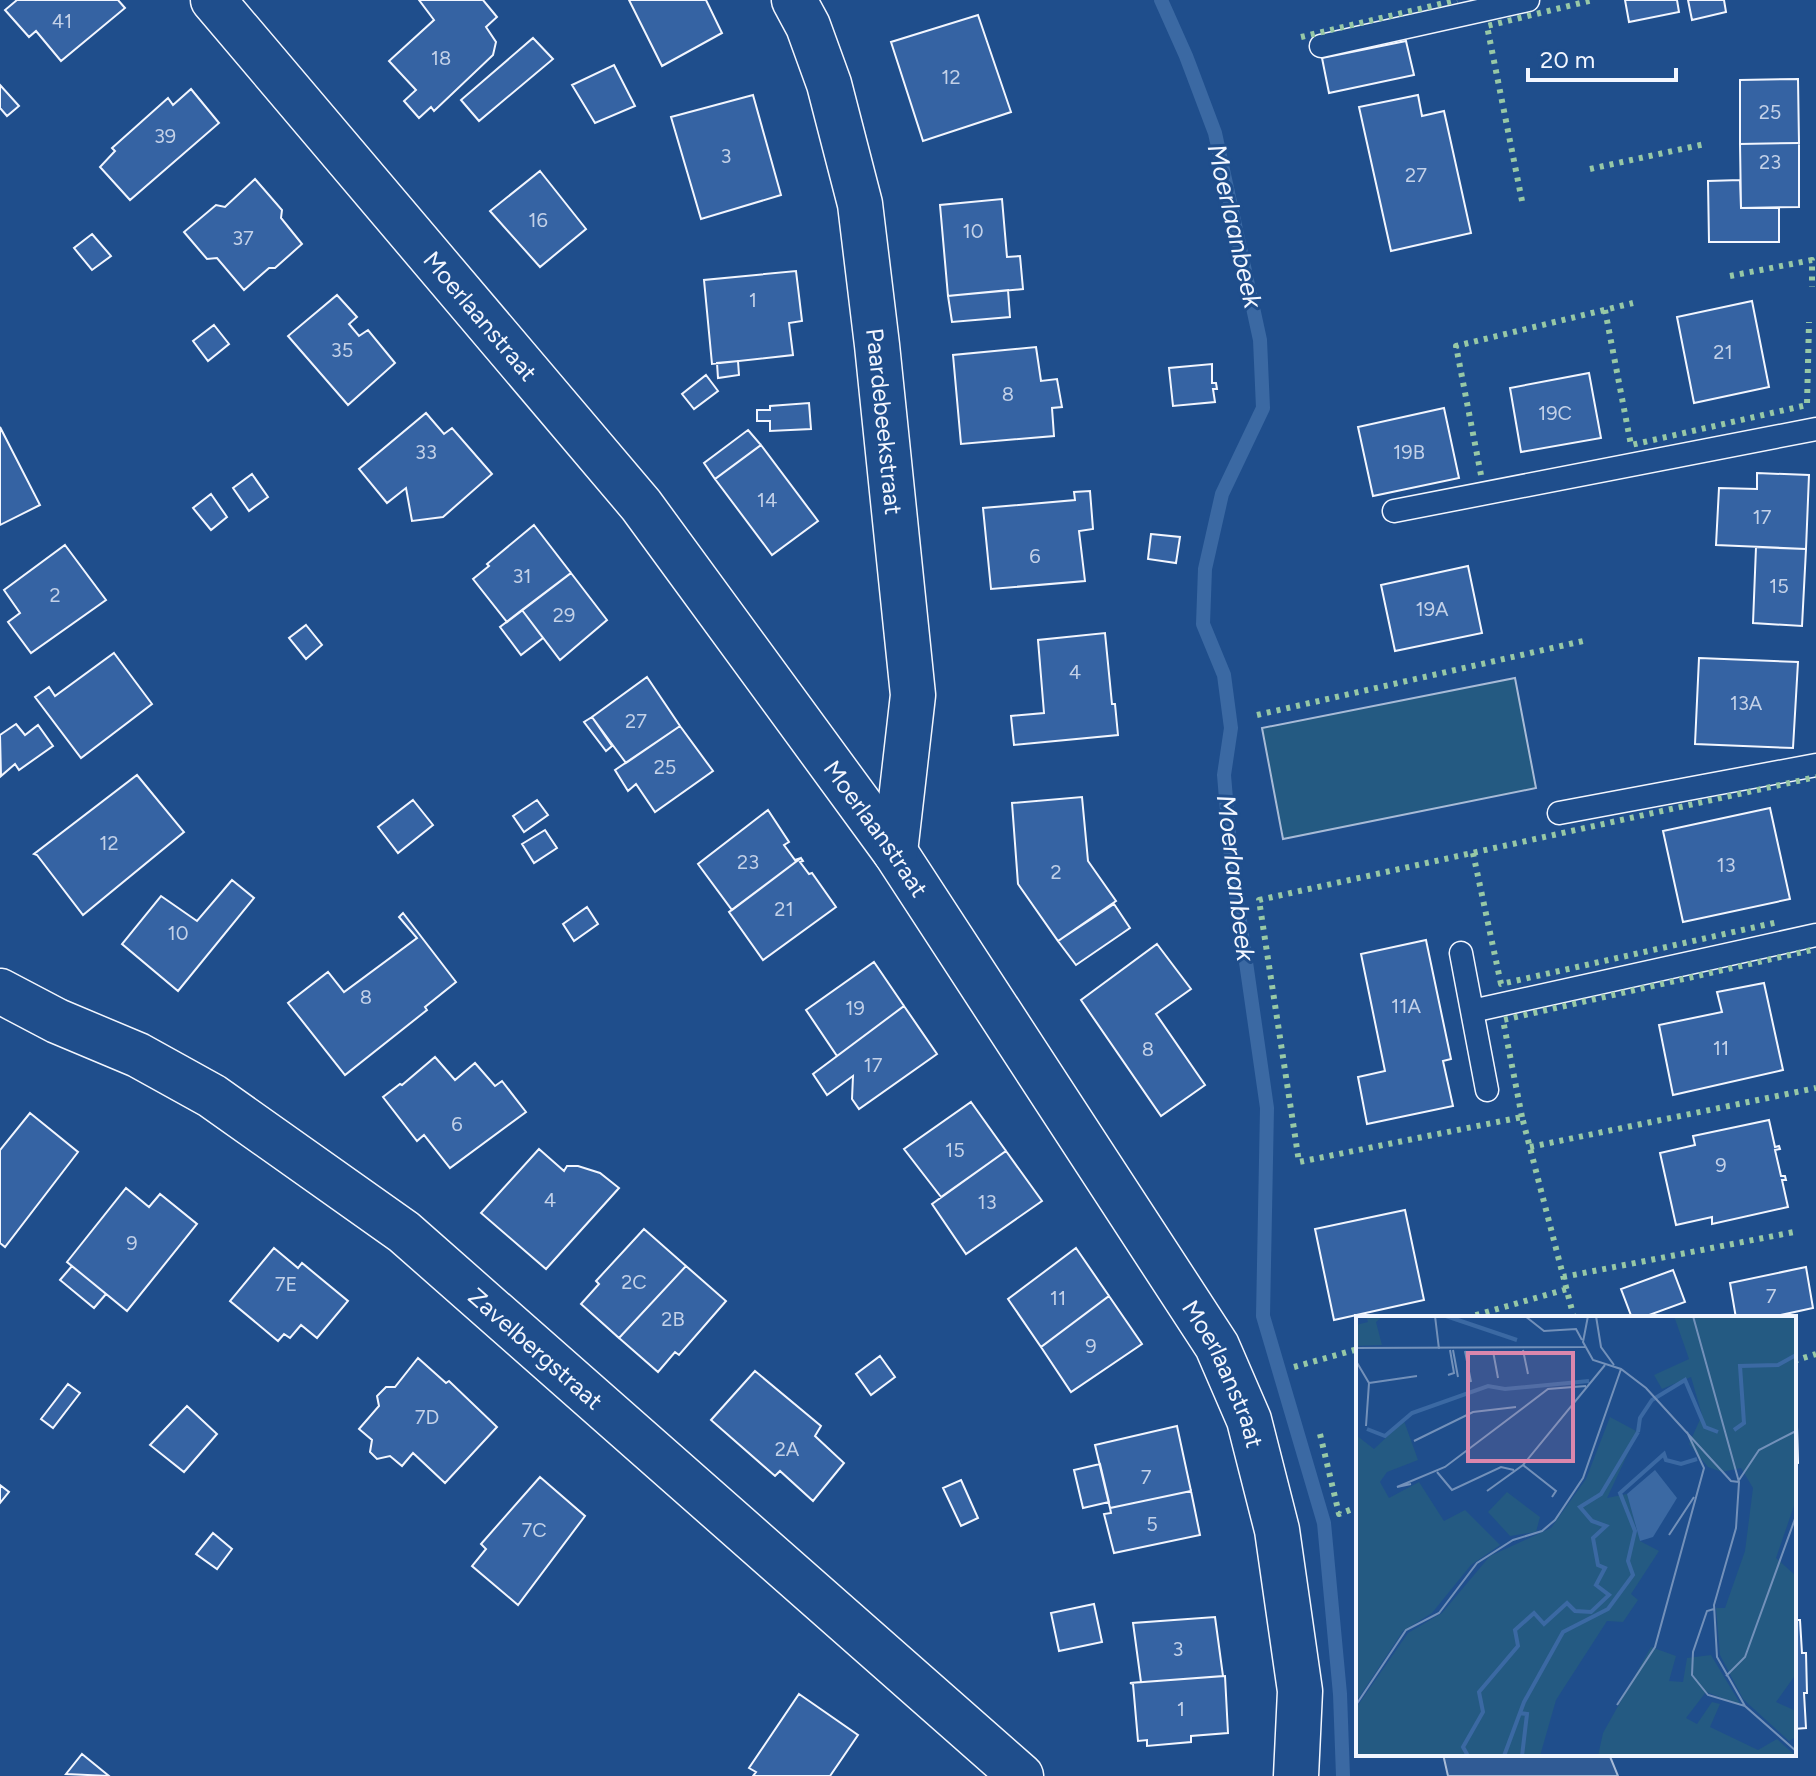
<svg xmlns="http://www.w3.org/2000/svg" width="1816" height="1776" font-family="Figtree,sans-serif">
  <rect width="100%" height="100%" fill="#1f4e8c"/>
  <path fill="#245a82" stroke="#a8bbd7" stroke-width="2" d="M1515 678 1536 788 1283 839 1262 728Z"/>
  <path fill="#305b95" stroke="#a8bbd7" stroke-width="2" d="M1443 1754H1609L1618 1776H1448Z"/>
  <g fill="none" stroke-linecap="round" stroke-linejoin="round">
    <path stroke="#3b69a3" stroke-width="14" d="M1161 0 1186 56 1215 133 1260 340 1263 408 1222 494 1205 569 1203 624 1224 675 1231 728 1224 775 1231 858 1267 1108 1263 1316 1324 1523 1340 1694 1343 1776"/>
  </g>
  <path fill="#3563a3" stroke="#f2f6ff" stroke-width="2" d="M17 0H118L125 8 61 61 36 31 29 37 5 10Z
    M419 0H483L497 17 486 27 496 42 493 55 434 111 431 107 419 118 404 101 416 90 389 61 434 20Z
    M629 0H706L722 33 662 66Z
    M1625 0H1677L1679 12 1629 22Z
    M1688 0H1724L1726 12 1692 20Z
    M978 15 1011 112 923 141 891 42Z
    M533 38 553 59 479 121 461 100Z
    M1406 41 1414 75 1329 93 1322 58Z
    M614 65 635 106 595 123 572 85Z
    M1798 79 1799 143 1740 144V80Z
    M0 85 19 106 7 116 0 108Z
    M191 89 219 123 130 200 100 167 115 151 112 148 168 98 173 105Z
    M753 95 781 195 701 219 671 117Z
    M1418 95 1422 116 1444 111 1471 233 1391 251 1359 107Z
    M1799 143V207L1741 208 1740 144Z
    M540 171 586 229 540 267 490 211Z
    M255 179 282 210 281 218 302 244 275 268H269L244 290 217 258 207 259 184 232 216 205 225 207Z
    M1740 180 1741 208H1779V242H1709L1708 181Z
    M1002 199 1007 257 1020 256 1023 289 948 296 940 205Z
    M92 234 111 256 92 270 74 248Z
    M796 271 802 321 789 323 793 355 712 364 704 280Z
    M1008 290 1010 317 952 322 948 296Z
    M337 295 357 317 349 324 359 336 368 330 395 363 348 405 288 336Z
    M1752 301 1769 387 1694 403 1677 317Z
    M214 325 229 344 208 361 193 341Z
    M1036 347 1041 381 1057 379 1062 407 1052 408 1054 436 961 444 953 355Z
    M738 361 739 375 718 378 717 363Z
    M1212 364V383H1216L1217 389H1213L1215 402 1173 406 1169 368Z
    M1589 373 1601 438 1521 452 1510 388Z
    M706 375 718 391 694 409 682 394Z
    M809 403 811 429 770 431V421H757V410H770V406Z
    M1444 408 1459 478 1373 496 1358 427Z
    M426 413 444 434 452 428 492 474 443 517 412 521 406 488 387 503 359 469Z
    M0 427 40 505 0 525Z
    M748 430 761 445 715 479 704 463Z
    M761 445 818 521 772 555 715 479Z
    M1757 473 1809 475 1806 549 1716 545 1719 488 1757 489Z
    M252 474 268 497 249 511 233 488Z
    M1090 491 1093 529 1079 531 1085 581 991 589 983 508 1075 500 1074 492Z
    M211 494 227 517 211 530 193 508Z
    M534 525 571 573 507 622 473 579 489 566 487 564Z
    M1151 534 1180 537 1176 563 1148 559Z
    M65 545 106 600 31 653 8 622 20 613 4 590Z
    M1756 547 1806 549 1802 626 1753 623Z
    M1468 566 1482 633 1395 651 1381 585Z
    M571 573 607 620 560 660 522 610Z
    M522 610 543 638 521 655 500 627Z
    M306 625 322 645 306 659 289 638Z
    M1105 633 1112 704H1115L1118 735 1014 745 1011 716 1044 713 1038 640Z
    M114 653 152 704 81 758 35 697 49 687 55 696Z
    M1699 658 1798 662 1793 748 1695 744Z
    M647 677 680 726 626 763 592 717Z
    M592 717 612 746 606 751 584 722Z
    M16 724 25 735 38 725 53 746 19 770 15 764 1 776 0 735Z
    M680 726 713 771 655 812 636 784 628 791 615 770Z
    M137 775 184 832 83 915 37 855 34 854Z
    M1082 797 1088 861 1116 901 1058 941 1018 884 1012 803Z
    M413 800 433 825 398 853 378 827Z
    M537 800 548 815 524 832 513 816Z
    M1770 808 1790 899 1683 922 1663 831Z
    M768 810 789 842 784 845 795 860 801 858 732 910 698 864Z
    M545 830 557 848 534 863 522 844Z
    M801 858 803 861 800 862 809 874 812 873 836 907 763 960 729 912Z
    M232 880 254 898 178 991 122 944 161 896 197 921Z
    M1114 904 1130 928 1076 965 1058 941Z
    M587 907 598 924 574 941 563 924Z
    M403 913 456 982 425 1007 427 1010 345 1075 288 1003 328 972 344 992 417 938 399 917Z
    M1426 940 1451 1059 1443 1061 1453 1106 1367 1124 1358 1077 1385 1071 1361 954Z
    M1157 944 1191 989 1156 1014 1205 1085 1161 1116 1081 1000Z
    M874 962 904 1006 837 1056 806 1010Z
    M1764 983 1783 1070 1673 1095 1659 1025 1722 1012 1717 992Z
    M904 1006 937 1054 859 1109 852 1099 853 1076 827 1095 813 1074Z
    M435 1057 455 1080 475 1063 495 1086 502 1081 526 1112 450 1168 424 1135 417 1141 383 1097 400 1084 402 1085Z
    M971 1102 1006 1151 941 1197 904 1149Z
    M30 1113 78 1152 5 1247 0 1243V1150Z
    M1769 1120 1775 1147 1779 1146 1780 1149 1775 1150 1781 1176H1785L1786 1180H1782L1788 1207 1712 1224V1217L1676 1225 1660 1153 1695 1145 1693 1136Z
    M539 1149 564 1171 567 1166H578L600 1173 619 1188 546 1269 481 1213Z
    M1006 1151 1042 1201 966 1254 932 1204Z
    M126 1188 149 1207 160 1194 197 1224 127 1311 67 1262Z
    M1405 1210 1424 1300 1334 1320 1315 1229Z
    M644 1229 686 1266 619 1338 581 1304 599 1284 596 1281Z
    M274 1248 298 1268 302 1263 348 1301 317 1338 301 1325 290 1338 284 1334 278 1341 230 1301Z
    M1076 1248 1109 1296 1041 1347 1008 1299Z
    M72 1266 106 1294 94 1308 60 1280Z
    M686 1266 726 1301 679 1355 675 1352 658 1372 619 1338Z
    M1806 1267 1813 1308 1767 1318H1736L1730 1283Z
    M1673 1270 1685 1302 1641 1318H1632L1621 1289Z
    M1109 1296 1142 1344 1071 1392 1041 1347Z
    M880 1356 895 1377 871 1395 856 1374Z
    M418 1358 446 1383 449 1381 497 1427 445 1483 413 1453 402 1466 390 1456 377 1459 370 1452 372 1440 359 1429 379 1406 377 1396 386 1387H395Z
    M755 1371 821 1426 815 1436 844 1463 813 1501 780 1471 775 1476 711 1420Z
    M68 1384 80 1393 53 1428 41 1419Z
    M187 1406 217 1434 184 1472 150 1445Z
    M1177 1426 1191 1491 1110 1508 1095 1445Z
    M1794 1427H1797L1798 1463 1794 1464Z
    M1100 1464 1109 1502 1083 1508 1074 1470Z
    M540 1477 585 1516 518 1605 472 1566 486 1549 481 1544Z
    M961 1480 978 1518 961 1526 943 1488Z
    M0 1485 9 1492 0 1503Z
    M1191 1491 1200 1535 1114 1553 1104 1514 1111 1513 1110 1508Z
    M213 1533 232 1549 217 1569 196 1554Z
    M1094 1604 1102 1642 1059 1651 1051 1613Z
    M1215 1617 1223 1676 1130 1683 1141 1682 1133 1623Z
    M1794 1620H1800L1802 1653H1806L1807 1693H1804L1806 1728 1794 1729Z
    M1225 1676 1228 1733 1191 1736V1742L1147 1746V1740L1138 1741 1133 1684 1130 1683Z
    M799 1694 858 1735 830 1776H753L756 1772 749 1768Z
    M82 1754 109 1776 66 1774Z"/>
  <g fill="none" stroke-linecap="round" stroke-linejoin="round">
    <g stroke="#f2f6ff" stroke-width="25">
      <path id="service" d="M1321 46 1528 0
        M1394 511 1816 429
        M1559 813 1816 765
        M1461 953 1487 1090
        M1472 1011 1816 935"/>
    </g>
    <g stroke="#f2f6ff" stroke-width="47">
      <g id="minor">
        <path id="s1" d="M213 0 641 505 895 852 1217 1346 1249 1420 1277 1530 1300 1691 1296 1776"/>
        <path id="s2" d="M794 0 808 26 829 84 860 204 877 345 913 695 895 852"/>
        <path id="s3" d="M0 991 57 1021 138 1055 212 1096 404 1232 1021 1776"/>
      </g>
    </g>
    <use href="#service" stroke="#1f4e8c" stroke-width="22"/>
    <use href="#minor" stroke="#1f4e8c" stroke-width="44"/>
    <path stroke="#97c8a6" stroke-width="6" stroke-dasharray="4 6" stroke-linecap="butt" d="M1301 37 1457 0
      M1590 169 1705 144
      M1522 201 1487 26 1593 0
      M1730 276 1812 260V287
      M1605 310 1631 445 1807 405 1809 322
      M1481 475 1456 346 1633 303
      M1257 715 1583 641
      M1473 853 1501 984 1778 922
      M1522 1117 1503 1020 1816 949
      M1530 1147 1816 1088
      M1563 1277 1794 1232
      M1466 1318 1567 1289
      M1574 1318 1522 1117 1299 1162 1259 900 1816 777
      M1794 1361 1816 1354
      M1294 1367 1358 1349
      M1320 1434 1339 1514 1358 1507"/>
  </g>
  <g text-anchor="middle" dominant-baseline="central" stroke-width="6" stroke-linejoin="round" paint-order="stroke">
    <g font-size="20" fill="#c3d1e8">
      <text x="62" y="21">41</text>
      <text x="441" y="58">18</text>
      <text x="951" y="77">12</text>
      <text x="1770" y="112">25</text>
      <text x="165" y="136">39</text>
      <text x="726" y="156">3</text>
      <text x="1770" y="162">23</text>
      <text x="1416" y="175">27</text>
      <text x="538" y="220">16</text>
      <text x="973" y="231">10</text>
      <text x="243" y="238">37</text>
      <text x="753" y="300">1</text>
      <text x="342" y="350">35</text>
      <text x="1723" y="352">21</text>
      <text x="1008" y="394">8</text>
      <text x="1555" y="413">19C</text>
      <text x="426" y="452">33</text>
      <text x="1409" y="452">19B</text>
      <text x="767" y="500">14</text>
      <text x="1762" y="517">17</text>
      <text x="1035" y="556">6</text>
      <text x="522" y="576">31</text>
      <text x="1779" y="586">15</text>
      <text x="55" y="595">2</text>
      <text x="1432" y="609">19A</text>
      <text x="564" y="615">29</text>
      <text x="1075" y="672">4</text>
      <text x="1746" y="703">13A</text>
      <text x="636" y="721">27</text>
      <text x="665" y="767">25</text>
      <text x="109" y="843">12</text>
      <text x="748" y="862">23</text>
      <text x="1726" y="865">13</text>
      <text x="1056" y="872">2</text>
      <text x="784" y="909">21</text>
      <text x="178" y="933">10</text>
      <text x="366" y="997">8</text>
      <text x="1406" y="1006">11A</text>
      <text x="855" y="1008">19</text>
      <text x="1721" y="1048">11</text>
      <text x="1148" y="1049">8</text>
      <text x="873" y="1065">17</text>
      <text x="457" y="1124">6</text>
      <text x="955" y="1150">15</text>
      <text x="1721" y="1165">9</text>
      <text x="550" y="1200">4</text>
      <text x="987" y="1202">13</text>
      <text x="132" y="1243">9</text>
      <text x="634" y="1282">2C</text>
      <text x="286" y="1284">7E</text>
      <text x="1771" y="1296">7</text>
      <text x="1058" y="1298">11</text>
      <text x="673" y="1319">2B</text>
      <text x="1091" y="1346">9</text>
      <text x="427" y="1417">7D</text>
      <text x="787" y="1449">2A</text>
      <text x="1146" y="1477">7</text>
      <text x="1152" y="1524">5</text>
      <text x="534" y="1530">7C</text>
      <text x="1178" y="1649">3</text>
      <text x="1181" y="1709">1</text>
    </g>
    <g font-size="24" fill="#f2f6ff" stroke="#1f4e8c">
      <text stroke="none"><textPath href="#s1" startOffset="414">Moerlaanstraat</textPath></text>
      <text stroke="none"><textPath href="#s2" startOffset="434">Paardebeekstraat</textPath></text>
      <text stroke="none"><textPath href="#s1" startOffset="1062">Moerlaanstraat</textPath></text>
      <text stroke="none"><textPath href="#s3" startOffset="648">Zavelbergstraat</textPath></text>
      <text stroke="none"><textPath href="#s1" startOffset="1710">Moerlaanstraat</textPath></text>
    </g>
    <g font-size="26" font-style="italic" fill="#f2f6ff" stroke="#1f4e8c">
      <text transform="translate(1235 226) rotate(77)">Moerlaanbeek</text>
      <text transform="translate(1236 878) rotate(83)">Moerlaanbeek</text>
    </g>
  </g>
  <g transform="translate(1356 1316)">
    <rect width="440" height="440" fill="#1f4e8c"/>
    <path d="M10 0H27L20 6 26 29 0 30V9L12 6ZM318 0H440V184L420 242 440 260V358L420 386 440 395V421L433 425 387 383 364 339 360 292H369L389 235 397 172 385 152 366 156 352 151 333 128 346 99 335 61 306 73 298 59 333 43ZM254 101 282 116 251 182 271 178 284 225 303 235 275 278 282 284 267 306 251 305 200 384 184 440H0V392L52 317 86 297 134 240 195 212 230 163ZM48 105 62 144 31 156 24 166 33 182 63 166 88 205 109 194 144 229 115 249 76 297 47 315 0 386V119L18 133ZM151 176 184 201 180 216 154 220 132 196ZM295 331 320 340 313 365 327 366 331 342 355 339 385 389 350 376 330 402 341 408 356 386 364 388 354 411 402 434 421 423 440 440H242L247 417Z" fill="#245a82"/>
    <path d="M299 154 321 182 297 221 284 225 271 178Z" fill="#3b69a3"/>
    <path fill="none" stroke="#3b69a3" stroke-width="4" d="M90 0 161 24M11 113 29 120 56 97 132 70 149 73 233 65M378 114 388 107 384 50 422 49 440 39M282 116 284 102 296 84 329 64 349 111 362 116M163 397 171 398 166 440M112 440 107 431 127 396 123 376 162 330 159 314 178 297 188 308 211 287 219 295 235 296 253 279 240 269 249 252 242 249 237 222 250 210 236 205 224 191 245 178 282 116M148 440 168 386 207 316 252 293 277 259 272 245 279 215 264 177 308 138 310 144 325 148 341 143"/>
    <path fill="none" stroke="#7391ba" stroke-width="2" d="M79 0 83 33M169 0 188 15 220 13 226 24M232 0 227 26 237 44 265 53 290 72 375 165 383 166M240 0 245 31 258 49M337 0 383 166 380 212 358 289 361 341 389 390 440 435M0 32 229 31M97 34 102 61M167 34 172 58M109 35 115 66M137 35 142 62M0 45 13 67 10 110M92 59 98 57 94 34M13 67 61 60M58 125 117 96 160 91M167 149 200 175 196 181M81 156 96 174 145 151 158 154M383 164 403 134 440 115M55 168 41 171 89 151 192 73 230 70M131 175 167 149 249 49M313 219 338 181M358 293 351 295 337 336 336 359 352 379 389 390M370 360 389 341 440 200M0 389 50 314 83 297 121 247 157 224 186 215 199 204 227 162 265 53M261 389 299 331 348 152 331 116"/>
    <path fill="#da87ad" fill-opacity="0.15" stroke="#da87ad" stroke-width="4" d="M112 37H217V145H112Z"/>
    <rect width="440" height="440" fill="none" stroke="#f2f6ff" stroke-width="4"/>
  </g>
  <path d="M1528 68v12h148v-12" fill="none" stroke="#f2f6ff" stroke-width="4"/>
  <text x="1540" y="68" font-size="24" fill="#f2f6ff" stroke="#1f4e8c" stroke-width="6" paint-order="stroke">20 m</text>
</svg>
